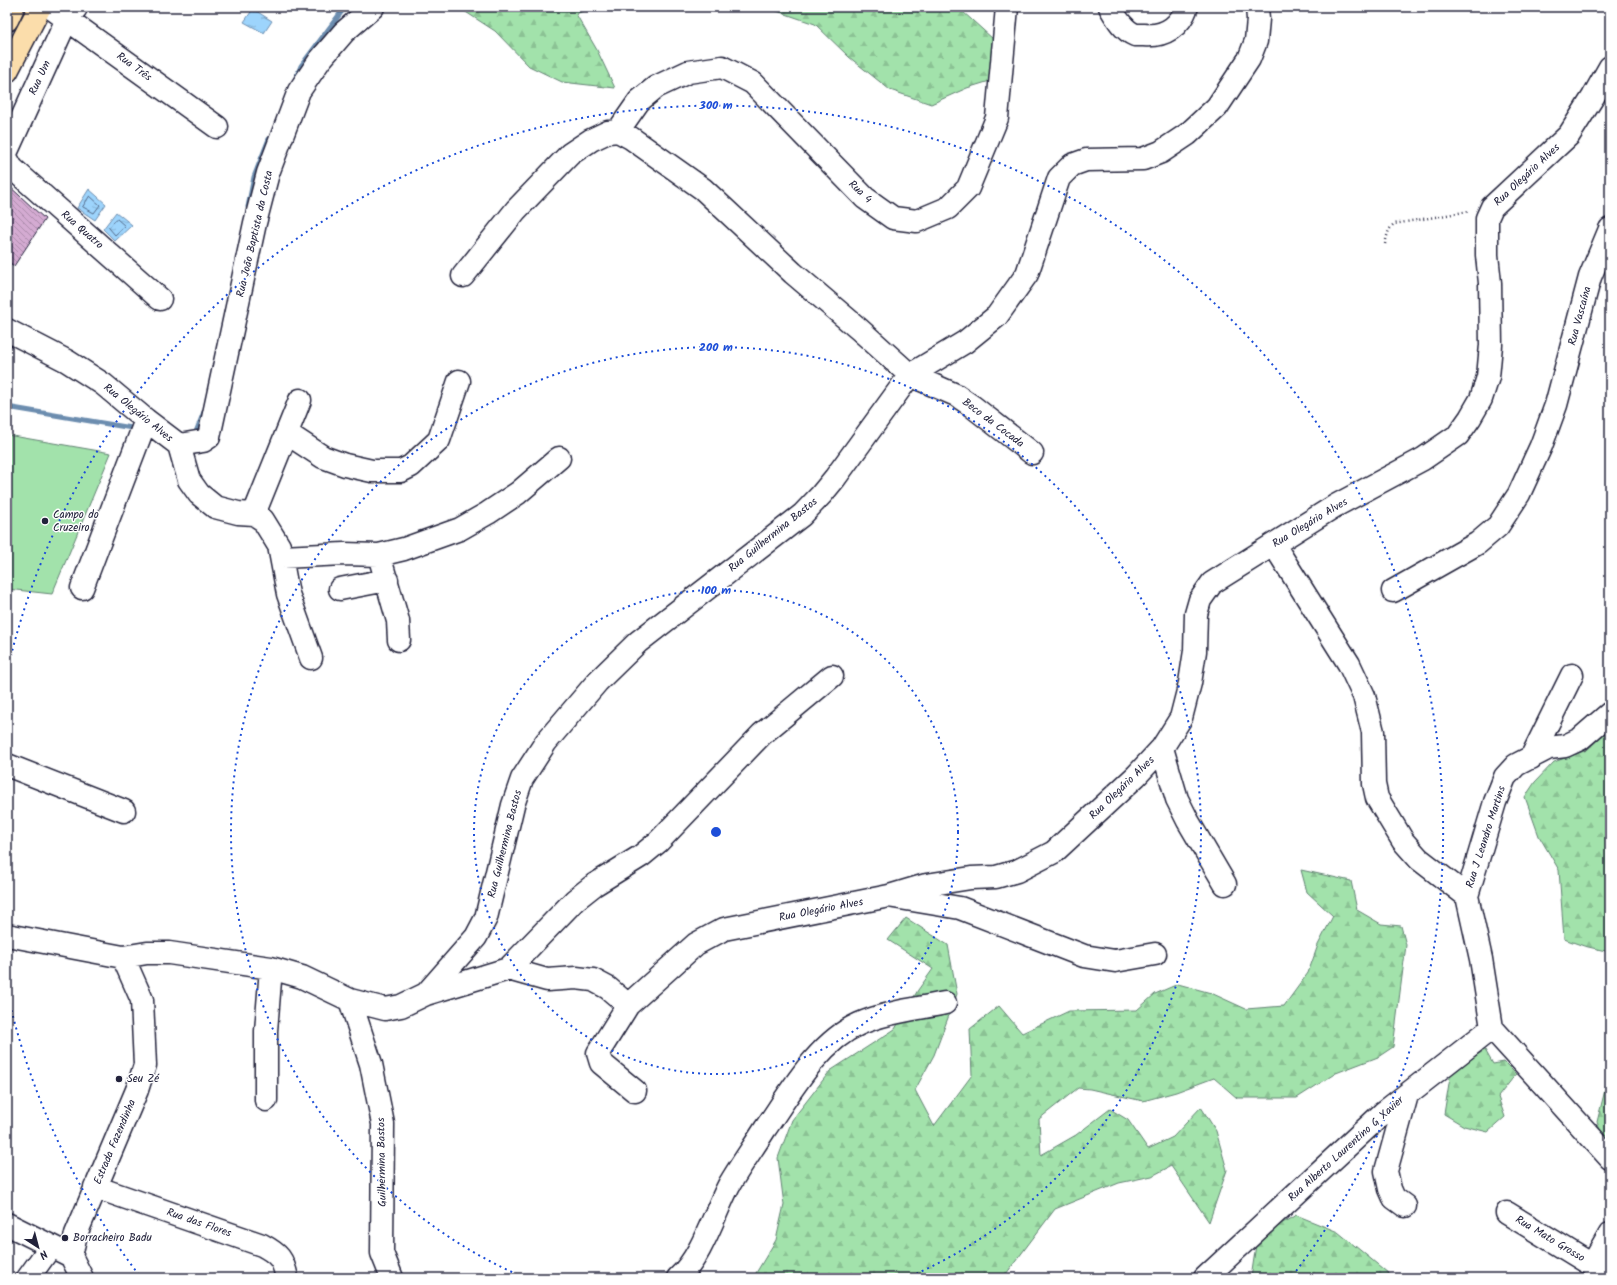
<svg xmlns="http://www.w3.org/2000/svg" width="1617" height="1285" font-family="Kalam,sans-serif">
  <defs>
    <pattern id="forest-firs" width="22" height="20" patternUnits="userSpaceOnUse"><rect width="22" height="20" fill="#a2e2ab"/><path d="M5 1l3.5 6h-7zM16 11l3.5 6h-7z" fill="#8bc294"/></pattern>
    <pattern id="water-ripples" width="26" height="14" patternUnits="userSpaceOnUse"><rect width="26" height="14" fill="#9dd4fc"/><path d="M2 4q2-2 4 0t4 0M15 11q2-2 4 0t4 0" fill="none" stroke="#87b6d9"/></pattern>
    <pattern id="building-back-hatch" width="6" height="6" patternUnits="userSpaceOnUse"><rect width="6" height="6" fill="#d4abd2"/><path d="M-1 5l2 2M0 0l6 6M5-1l2 2" fill="none" stroke="#ac8bac"/></pattern>
  </defs>
  <rect width="100%" height="100%" fill="#fff"/>
  <filter id="ink" filterUnits="userSpaceOnUse"><feTurbulence type="fractalNoise" baseFrequency=".025" numOctaves="2"/><feDisplacementMap in="SourceGraphic" scale="8" xChannelSelector="R" yChannelSelector="G"/><feConvolveMatrix kernelMatrix="1 2 1 2 8 2 1 2 1" color-interpolation-filters="sRGB"/></filter>
  <g filter="url(#ink)">
    <path fill="url(#forest-firs)" stroke="#628273" d="M458 7H592L576 14 597 50 615 88 562 82 529 66 495 31Z
      M765 7H953L955 10 962 11 993 39V80L967 88 931 104 890 90 849 57 815 24Z
      M1610 728V952L1584 946 1564 939 1559 870 1539 836 1525 797 1535 782 1554 762 1587 750Z
      M1301 870 1351 881 1357 910 1381 924 1401 926 1406 945 1393 1047 1378 1057 1336 1073 1297 1098H1237L1214 1078 1176 1092 1143 1101 1090 1089 1078 1088 1039 1119 1041 1155 1076 1135 1110 1109 1128 1120 1148 1149 1173 1137 1201 1107 1216 1131 1227 1170 1209 1222 1171 1166 1152 1176 1119 1183 1055 1209 1003 1278H753L776 1240 784 1205 778 1158 792 1120 830 1071 895 1029 918 990 933 969 888 940 906 918 948 945 957 994 934 1055 915 1090 934 1126 972 1075 970 1029 999 1006 1022 1033 1069 1011 1137 1010 1155 994 1178 984 1211 993 1246 1009 1284 1006 1308 973 1318 945 1333 916 1307 892Z
      M1485 1050 1493 1064 1504 1062 1516 1074 1498 1097 1505 1117 1488 1132 1464 1126 1444 1114 1451 1071Z
      M1610 1070V1151H1608L1597 1122Z
      M1296 1215 1338 1232 1394 1278H1251L1257 1238Z"/>
    <path fill="#a2e2ab" stroke="#628273" d="M7 435 111 453 52 594 7 589Z"/>
    <path fill="url(#water-ripples)" stroke="#6c8daf" d="M253 9 272 21 264 33 244 22Z
      M89 189 106 204 95 220 77 208Z
      M116 212 132 225 115 241 103 229Z"/>
    <g fill="none" stroke-linecap="round" stroke-linejoin="round">
      <path stroke="#536988" stroke-width="1" d="M90 196 100 205 94 213 83 207Z
        M117 219 125 226 115 235 109 228Z"/>
      <path stroke="#6c8daf" stroke-width="5" d="M295 80 301 66 345 7
        M248 207 254 177 269 139
        M7 407 132 428
        M196 432 204 412"/>
    </g>
    <path fill="url(#building-back-hatch)" stroke="#22223b" d="M7 184 45 219 14 266 7 261Z"/>
    <g fill="none" stroke-linecap="round" stroke-linejoin="round">
      <g stroke="#22223b" stroke-width="25">
        <path id="minor" d="M50 7 217 127
          M1110 7C1116 17 1123 30 1135 35 1137 35 1141 35 1144 35 1165 37 1180 26 1187 7
          M618 131 639 101 656 87 688 72 722 67 753 83 865 198 893 218 917 221 948 208 968 188 997 118 1007 7
          M7 151 67 19 76 8
          M7 159 12 168 160 299
          M463 276 516 210 570 154 591 140 608 132 618 131 631 138 703 189 793 273 860 330 910 375 956 395 972 406 1032 453
          M7 330 67 361 103 384 146 420 179 445 189 480 199 494 215 507 238 513 254 514 263 520 279 546 288 594 311 658
          M288 434 323 457 345 465 372 471H401L411 466 439 440 459 381
          M179 445 203 441 209 437 255 223 268 173 299 91 320 60 344 32 373 7
          M254 514 300 400
          M1274 545 1349 664 1364 696 1373 732 1374 784 1377 798 1403 841 1419 859 1467 896 1495 802 1505 777 1516 765 1549 748 1565 746 1580 739 1610 713
          M379 555 398 621 399 640
          M282 557 344 554 379 555 404 549 460 529 488 513 518 493 559 458
          M82 588 146 420
          M340 589 387 580
          M1393 591 1478 543 1498 526 1519 494 1541 446 1556 405 1590 277 1610 229
          M1162 748 1177 799 1188 821 1225 884
          M1531 758 1572 675
          M7 765 124 811
          M1467 896 1481 959 1492 1028 1610 1158
          M894 897 960 908 1084 956 1115 961 1155 954
          M7 935 123 957 147 953H169L271 968 302 977 350 1000 385 1009 401 1006 426 994 476 937 486 918 513 805 522 779 546 742 598 681 638 642 802 515 821 495 835 478 910 375 965 342 997 316 1027 274 1059 178 1072 165 1086 160 1143 159 1161 152 1188 134 1217 107 1249 59 1256 41 1258 19 1257 7
          M508 969 575 900 594 885 641 856 658 842 762 734 832 676
          M426 994 508 969 547 980 576 978 593 980 608 988 628 1005 696 944 724 929 889 896 926 885 971 878 996 877 1017 871 1054 852 1136 776 1162 748 1181 718 1190 683 1195 651 1196 614 1200 600 1212 583 1335 506 1423 459 1458 435 1470 418 1481 399 1488 377 1491 345 1490 283 1487 255V218L1492 207 1569 135 1593 97 1610 67
          M350 1000 371 1064 383 1124 382 1253 392 1278
          M628 1005 598 1053 601 1063 635 1091
          M266 1100V1031L271 968
          M95 1187 262 1245C279 1254 283 1259 287 1278
          M1405 1206 1394 1198 1390 1189 1386 1171 1407 1095
          M1507 1213 1592 1265
          M7 1224 71 1256
          M1610 1234 1592 1265 1610 1276
          M28 1278 51 1246
          M82 1278 71 1256 76 1234 137 1090 145 1065 142 1000 123 957
          M678 1278C702 1256 714 1214 729 1185 740 1166 753 1148 765 1129 790 1093 818 1042 859 1024 886 1012 917 1009 945 1003
          M1205 1278 1383 1113 1492 1028"/>
      </g>
      <g stroke="#22223b" stroke-width="25">
        <path id="major" d="M7 20 13 7
          M7 71 40 7"/>
      </g>
      <path stroke="#22223b" stroke-width="2.5" stroke-dasharray="1 3" stroke-linecap="butt" d="M1385 244C1387 236 1388 229 1394 224L1470 211"/>
      <use href="#minor" stroke="#fff" stroke-width="22"/>
      <use href="#major" stroke="#fbddab" stroke-width="22"/>
    </g>
  </g>
  <g fill="none" stroke="#1d4ed8" stroke-width="2" stroke-dasharray="2 4">
    <circle cx="716" cy="832" r="242"/>
    <path d="M523 1277A485 485 0 1 1 909 1277"/>
    <path d="M139 1275A727 727 0 0 1 8 996M8 668A727 727 0 1 1 1293 1275"/>
  </g>
  <g fill="#22223b" stroke="#fff" stroke-width="1.5">
    <circle cx="45" cy="521" r="4"/>
    <circle cx="119" cy="1079" r="4"/>
    <circle cx="65" cy="1238" r="4"/>
  </g>
  <g text-anchor="middle" dominant-baseline="central" stroke-width="3" stroke-linejoin="round" paint-order="stroke">
    <g font-size="11" fill="#22223b" stroke="#fff">
      <text transform="translate(134 67) rotate(36)">Rua Três</text>
      <text transform="translate(40 78) rotate(-65)">Rua Um</text>
      <text transform="translate(1527 175) rotate(-43)">Rua Olegário Alves</text>
      <text transform="translate(860 192) rotate(43)">Rua 4</text>
      <text transform="translate(82 230) rotate(41)">Rua Quatro</text>
      <text transform="translate(255 234) rotate(-77)">Rua João Baptista da Costa</text>
      <text transform="translate(1580 316) rotate(-75)">Rua Vascaína</text>
      <text transform="translate(138 413) rotate(39)">Rua Olegário Alves</text>
      <text transform="translate(993 423) rotate(37)">Beco da Cocada</text>
      <text transform="translate(1310 523) rotate(-31)">Rua Olegário Alves</text>
      <text transform="translate(773 535) rotate(-39)">Rua Guilhermina Bastos</text>
      <text transform="translate(1122 788) rotate(-44)">Rua Olegário Alves</text>
      <text transform="translate(1486 837) rotate(-72)">Rua J Leandro Martins</text>
      <text transform="translate(505 844) rotate(-76)">Rua Guilhermina Bastos</text>
      <text transform="translate(821 910) rotate(-11)">Rua Olegário Alves</text>
      <text transform="translate(115 1142) rotate(-67)">Estrada Fazendinha</text>
      <text transform="translate(1346 1149) rotate(-42)">Rua Alberto Laurentino G Xavier</text>
      <text transform="translate(382 1162) rotate(-91)">Guilhermina Bastos</text>
      <text transform="translate(199 1223) rotate(19)">Rua das Flores</text>
      <text transform="translate(1550 1239) rotate(31)">Rua Mato Grosso</text>
    </g>
    <g font-size="11" fill="#22223b" stroke="#fff" text-anchor="start">
      <text x="53" y="515">Campo do<tspan x="53" dy="13">Cruzeiro</tspan></text>
      <text x="127" y="1079">Seu Zé</text>
      <text x="73" y="1238">Borracheiro Badu</text>
    </g>
  </g>
  <circle cx="716" cy="832" r="6" fill="#1d4ed8" stroke="#fff" stroke-width="2"/>
  <g font-size="12" text-anchor="middle" font-weight="bold" fill="#1d4ed8" stroke="#fff" stroke-width="3" stroke-linejoin="round" paint-order="stroke">
    <text x="716" y="109">300 m</text>
    <text x="716" y="351">200 m</text>
    <text x="716" y="594">100 m</text>
  </g>
  <rect width="1617" height="1285" fill="none" stroke="#fff" stroke-width="24"/>
  <rect x="12" y="12" width="1593" height="1261" fill="none" stroke="#22223b" stroke-width="1.5" filter="url(#ink)"/>
  <g transform="translate(38 1247) rotate(144)" stroke="#ffffff" stroke-width="3" paint-order="stroke">
  <path d="M0-3L7 15L0 10L-7 15Z" fill="#22223b"/>
  <text y="-6" font-size="11" font-weight="bold" text-anchor="middle" fill="#22223b">N</text>
  </g>
</svg>
